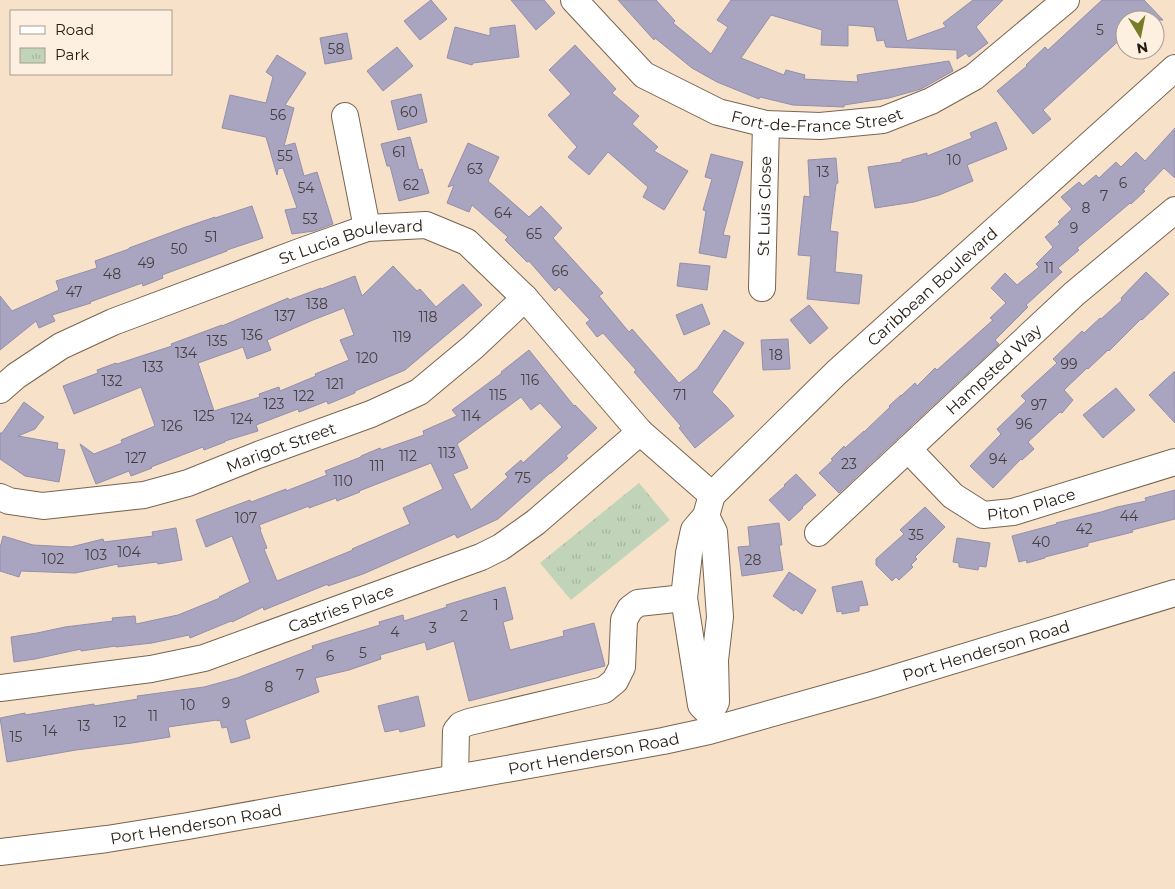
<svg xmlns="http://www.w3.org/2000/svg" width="1175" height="889" font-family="Montserrat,sans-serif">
  <defs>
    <pattern id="park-tufts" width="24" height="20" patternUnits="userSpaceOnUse" patternTransform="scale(1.25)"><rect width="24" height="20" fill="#c1d4b9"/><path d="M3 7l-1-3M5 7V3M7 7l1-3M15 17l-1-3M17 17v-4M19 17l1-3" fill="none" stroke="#a6b69e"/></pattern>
  </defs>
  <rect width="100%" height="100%" fill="#f7e1c9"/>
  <path fill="url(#park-tufts)" d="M639 483 670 520 571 600 540 563Z"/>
  <path fill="#a9a4c0" stroke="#948faa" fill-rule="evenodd" d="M431 0 447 19 420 40 404 21Z
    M511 0H544L555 13 536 30Z
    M618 0H656L675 21 673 23 711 54 728 27 717 20 731 0H897L907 41 946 27 943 23 973 0H1003L976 27 988 43 969 57 966 53 957 59V50L886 47 884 40 877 41 874 27 848 25V46L821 45 822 30 771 15 741 58 784 75 786 70 805 75 804 79 858 82 857 75 949 61 953 71 921 89 889 98 844 105V107L793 105 760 97 759 99 717 82 692 68 655 38 654 40Z
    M1102 0H1144L1163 20H1125V35L1043 110 1051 119 1033 134 997 91 1027 66 1026 65 1045 47 1048 50Z
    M515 25 519 57 473 63 472 65 447 58 455 27 490 36V28Z
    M347 33 352 59 325 64 320 38Z
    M575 45 616 89 612 93 639 116 632 124 658 147 654 151 688 171 664 210 643 197 648 187 608 152 589 175 568 157 577 147 548 115 571 94 549 70Z
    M397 47 413 66 383 91 367 71Z
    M277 55 306 73 285 105 294 108 284 146 295 143 304 176 317 172 333 224 314 231 292 234 285 210 297 208 283 168 278 169 277 175 266 137 222 128 230 95 266 103 273 77 266 72Z
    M421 94 427 122 398 130 391 101Z
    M996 122 1007 149 967 165 973 181 939 195 914 202 875 208 868 167 902 162V160L927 153V156L972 138 970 133Z
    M1175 128V178L1164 168 1143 190 1145 191 1131 204 1130 203 1077 248 1079 250 1058 268 1062 272 1026 305 1028 307 995 340 999 344 839 493 819 473 833 460 831 459 844 446 845 448 864 431V432L890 407 889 406 901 395V396L915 383 917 386 935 368 937 370 993 320 990 318 1006 303 991 288 1005 273 1017 285 1039 267 1036 264 1053 247 1045 237 1060 224 1058 222 1072 209 1061 197 1079 182 1083 186 1096 175 1099 178 1116 162 1121 167 1136 152 1145 161Z
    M410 137 419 170 422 169 429 193 399 201 390 166H387L381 144Z
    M468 143 499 157 488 181 529 217 541 206 562 228 553 238 603 293 599 296 629 332 632 329 679 383 697 369 724 330 744 343 712 392 726 406 734 416 695 448 679 428 681 426 634 372 636 370 603 333 597 337 586 323 590 320 559 287 555 291 529 261 527 262 505 240 508 237 472 205 469 212 447 203 454 185 448 187Z
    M711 154 743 162 723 235 730 236 726 258 699 253 706 211 703 210 712 179 705 177Z
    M836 158 838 183 836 184 830 231 838 232 835 272 862 275 859 304 807 299 811 256 798 255 804 196 810 197 808 160Z
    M252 206 263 238 227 250V251L162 275 163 278 143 286 142 283 90 302 91 303 52 315 55 321 39 328 36 321 0 350V296L12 311 59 290 56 281 97 268 95 261 129 249V248L183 228 215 217V218Z
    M680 263 710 266 707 290 677 286Z
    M393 266 417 291 420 289 436 307 463 284 482 305 405 370 355 391V393L328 404 327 401 299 412 298 409 256 425 258 431 225 441V442L204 450 203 447 151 467 152 468 131 476 129 471 96 484 80 444 94 454 122 443 121 440 155 426 141 387 74 414 63 386 98 373 97 370 116 363 117 364 172 346 171 344 222 325V326L288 298 289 300 321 288V289L355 276 362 296ZM344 308 354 335 340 340 349 360 315 374 316 376 280 391 279 387 259 394 260 397 214 411 198 363 243 347 247 359 271 350 267 340 313 320Z
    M1146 272 1169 294 1142 320 1141 319 1109 351 1108 350 1088 369 1087 368 1064 390 1073 400 1062 413 1060 412 1028 442 1034 449 1022 460 1021 459 993 488 970 466 1001 434 997 429 1026 401 1021 396 1057 363 1053 359 1082 331 1084 333 1100 318 1101 319 1122 300 1121 298Z
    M702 304 710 324 684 335 676 315Z
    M809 305 828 328 810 344 790 320Z
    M788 339 790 369 763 370 761 340Z
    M529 350 574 406 575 405 597 428 566 456 568 458 551 473H550L498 519 457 538 455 534 363 574 328 586V584L264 610 263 607 232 622 231 621 190 638 189 635 152 643 116 647V646L81 651V649L35 659 14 662 11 637 37 633 65 627 113 621 112 618 135 616 136 624 178 615 220 598 219 597 250 582 232 536 206 547 196 520 250 500 251 502 286 489V491L327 475 325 471 361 457V456L380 448 381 450 424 435 423 431 457 416 452 410 502 373 501 372ZM521 397 531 410 540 403 562 427 523 463 521 460 505 474 508 477 471 510 453 474 468 468 457 444ZM431 463 443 489 403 508 410 524 352 549 353 550 277 581 264 549 267 548 260 530 261 529 259 525 309 506V508L336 498 337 501 360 492 359 491Z
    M1175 371V423L1149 395Z
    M1116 388 1135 410 1103 438 1083 415Z
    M24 402 44 417 35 429 18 436 58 443 57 449 65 450 59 482 25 476 0 459V433H2Z
    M796 474 816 495 802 507 803 508 789 521 769 500 785 486 784 485Z
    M1175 490V519L1132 530 1133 532 1088 543V546L1045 557V558L1027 563 1026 560 1019 562 1012 536 1057 524 1056 523 1101 512 1117 507 1146 501 1145 498Z
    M925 507 945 527 915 557 917 559 911 565 913 567 899 580 896 577 892 581 876 565V559L904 534 900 530Z
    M779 523 782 545H779L783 570 742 576 738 547 750 546 748 527Z
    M176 528 182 560 158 564 157 562 118 567V564L75 573 21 571 19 577 0 571V548L3 536 33 545 71 547 103 539 104 542 153 536 152 532Z
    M957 538 990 543 986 567 979 566 978 570 959 567V563L953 562Z
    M789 572 816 590 802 614 795 609 794 611 773 596Z
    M862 581 868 605 859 606V611L842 614V611L837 612 832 587Z
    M505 587 513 619 503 622 510 650 564 636 563 631 594 623 605 666 469 701 454 641 427 650 425 642 380 655 381 659 349 670 315 678 319 692 245 720 250 738 231 743 227 727 222 728 220 720 217 721V720L168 727 170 737 132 743 76 750 7 762 0 718 25 713V715L94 704V706L138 699 137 696 204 687 237 678 313 649 312 646 380 625 379 622 403 615 404 621 447 607 446 605Z
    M418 696 425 726 400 732 399 729 385 732 378 706Z"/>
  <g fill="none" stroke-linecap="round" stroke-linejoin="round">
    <g stroke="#796550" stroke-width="28">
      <g id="minor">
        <path id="s1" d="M574 0 644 75 718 112 766 124 820 126 883 120 931 101 974 77 1066 0"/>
        <path d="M345 116 367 228"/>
        <path id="s2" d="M762 288 766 124"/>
        <path id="s3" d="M0 390 16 376 61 346 113 322 302 251 367 228 426 225 467 242 525 298 640 432 712 495"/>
        <path id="s4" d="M908 449 953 496 983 515 1013 512 1175 462"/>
        <path id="s5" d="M0 497 9 501 43 506 144 495 188 483 258 455 371 414 419 392 473 347 525 298"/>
        <path d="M706 516 714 532 720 617 715 660 716 702 710 713"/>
        <path id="s6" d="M818 533 1074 294 1175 210"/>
        <path id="s7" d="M0 688 151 669 204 658 481 557 501 547 536 522 640 432"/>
        <path id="s8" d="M709 713 701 705 684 598 689 553 694 530 706 516 712 495 836 373 1175 68"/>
        <path d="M455 778 456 731 461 725 469 722 604 690 615 681 622 667 624 620 630 609 638 603 684 598"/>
        <path id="s9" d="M0 852 107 839 188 826 663 741 709 731 872 685 1175 593"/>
      </g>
    </g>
    <use href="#minor" stroke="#fff" stroke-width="26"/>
  </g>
  <g text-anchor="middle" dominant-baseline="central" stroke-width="4.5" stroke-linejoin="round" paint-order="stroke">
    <g font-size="14" fill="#463f3f">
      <text x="1100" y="30">5</text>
      <text x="336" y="49">58</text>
      <text x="409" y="112">60</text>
      <text x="278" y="115">56</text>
      <text x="399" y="152">61</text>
      <text x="285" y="156">55</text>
      <text x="954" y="160">10</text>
      <text x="475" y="169">63</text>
      <text x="823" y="172">13</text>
      <text x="1123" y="183">6</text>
      <text x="411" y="185">62</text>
      <text x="306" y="188">54</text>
      <text x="1104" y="196">7</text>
      <text x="1086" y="208">8</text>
      <text x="503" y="213">64</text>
      <text x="310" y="219">53</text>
      <text x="1074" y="228">9</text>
      <text x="534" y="234">65</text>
      <text x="211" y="237">51</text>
      <text x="179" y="249">50</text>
      <text x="146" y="263">49</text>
      <text x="1049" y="268">11</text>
      <text x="560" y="271">66</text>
      <text x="112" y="274">48</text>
      <text x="74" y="292">47</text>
      <text x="317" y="304">138</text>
      <text x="285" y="316">137</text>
      <text x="428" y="317">118</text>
      <text x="252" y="335">136</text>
      <text x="402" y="337">119</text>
      <text x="217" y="341">135</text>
      <text x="186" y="353">134</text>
      <text x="776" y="355">18</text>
      <text x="367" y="358">120</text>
      <text x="1069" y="364">99</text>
      <text x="153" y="367">133</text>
      <text x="530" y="380">116</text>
      <text x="112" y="381">132</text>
      <text x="335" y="384">121</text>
      <text x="498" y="395">115</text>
      <text x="680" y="395">71</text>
      <text x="304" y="396">122</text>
      <text x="274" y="404">123</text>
      <text x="1039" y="405">97</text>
      <text x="204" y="416">125</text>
      <text x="471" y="416">114</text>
      <text x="242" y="419">124</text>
      <text x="1024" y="424">96</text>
      <text x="172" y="426">126</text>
      <text x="447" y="453">113</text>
      <text x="408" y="456">112</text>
      <text x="136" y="458">127</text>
      <text x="998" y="459">94</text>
      <text x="849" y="464">23</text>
      <text x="377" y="466">111</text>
      <text x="523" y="478">75</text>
      <text x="343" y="481">110</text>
      <text x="1129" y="516">44</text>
      <text x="246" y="518">107</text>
      <text x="1084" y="529">42</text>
      <text x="916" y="535">35</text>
      <text x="1041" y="542">40</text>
      <text x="129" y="552">104</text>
      <text x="96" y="555">103</text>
      <text x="53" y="559">102</text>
      <text x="753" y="560">28</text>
      <text x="496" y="605">1</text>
      <text x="464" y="616">2</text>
      <text x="433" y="628">3</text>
      <text x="395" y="632">4</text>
      <text x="363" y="653">5</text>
      <text x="330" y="656">6</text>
      <text x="300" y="675">7</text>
      <text x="269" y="687">8</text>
      <text x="226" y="703">9</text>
      <text x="188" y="705">10</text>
      <text x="153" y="716">11</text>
      <text x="120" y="722">12</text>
      <text x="84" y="726">13</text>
      <text x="50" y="731">14</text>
      <text x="16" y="737">15</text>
    </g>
    <g font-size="16" fill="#251d14" stroke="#fdf0e1">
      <text stroke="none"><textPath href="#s1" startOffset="286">Fort-de-France Street</textPath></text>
      <text stroke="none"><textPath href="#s2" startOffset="82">St Luis Close</textPath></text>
      <text stroke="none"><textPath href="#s3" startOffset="385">St Lucia Boulevard</textPath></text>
      <text stroke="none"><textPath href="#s8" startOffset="532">Caribbean Boulevard</textPath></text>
      <text stroke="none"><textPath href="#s6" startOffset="240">Hampsted Way</textPath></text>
      <text stroke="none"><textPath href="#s5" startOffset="291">Marigot Street</textPath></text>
      <text stroke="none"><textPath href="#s4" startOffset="150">Piton Place</textPath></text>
      <text stroke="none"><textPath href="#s7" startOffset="352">Castries Place</textPath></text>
      <text stroke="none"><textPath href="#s9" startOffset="1008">Port Henderson Road</textPath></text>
      <text stroke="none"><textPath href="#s9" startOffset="602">Port Henderson Road</textPath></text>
      <text stroke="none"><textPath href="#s9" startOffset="198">Port Henderson Road</textPath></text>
    </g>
  </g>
  <rect x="10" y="10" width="162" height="65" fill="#fdf0e1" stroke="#a79c8f"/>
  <rect x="20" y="26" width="25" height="8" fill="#ffffff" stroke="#a79c8f"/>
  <text x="55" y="35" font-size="15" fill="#251d14">Road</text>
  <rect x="20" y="48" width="25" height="15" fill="url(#park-tufts)" stroke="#a79c8f"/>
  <text x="55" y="60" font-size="15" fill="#251d14">Park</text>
  <g transform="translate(1140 35) rotate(170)"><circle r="24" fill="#fdf0e1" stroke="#a79c8f"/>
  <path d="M0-4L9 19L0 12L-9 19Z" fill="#777c26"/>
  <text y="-8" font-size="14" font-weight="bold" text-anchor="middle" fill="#251d14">N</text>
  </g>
</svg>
